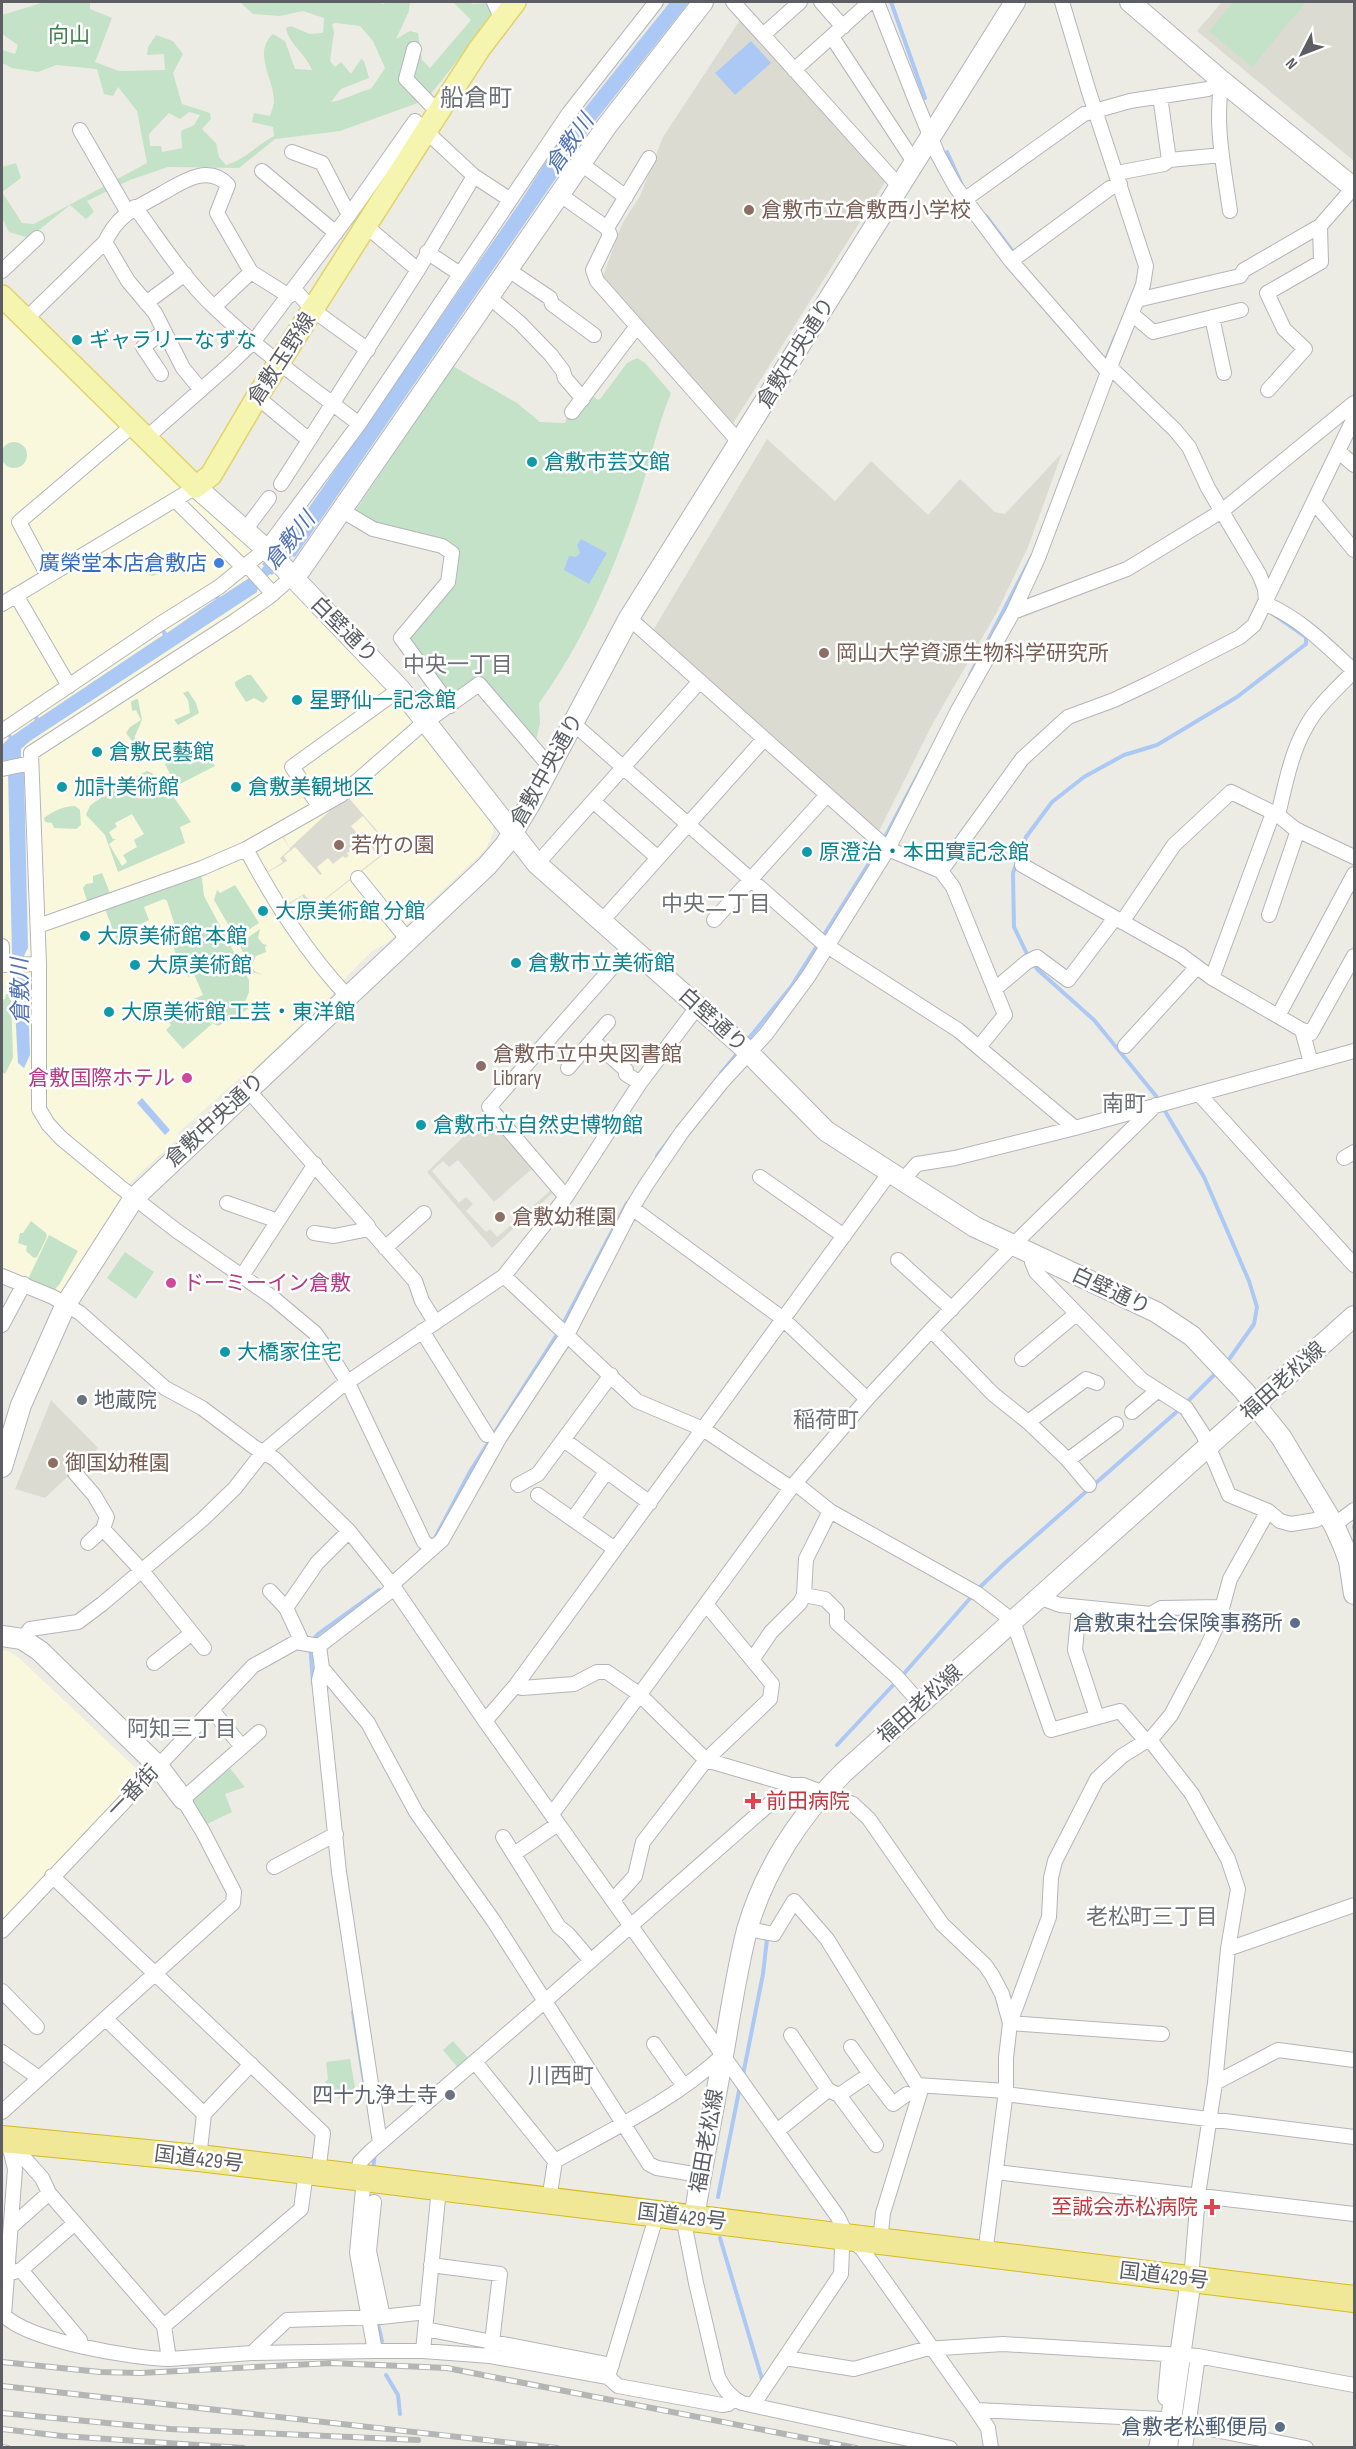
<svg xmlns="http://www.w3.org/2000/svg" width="1356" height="2449" font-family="'Sofia Sans Condensed','Noto Sans JP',sans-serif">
  <rect width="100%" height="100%" fill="#edece4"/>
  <path fill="#faf8dc" d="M2 303 254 546 385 680 493 820V833L486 849 386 944 373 950 347 976 335 992 247 1076 243 1075 178 1133 179 1137 131 1182 62 1290 57 1293 2 1272Z
    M2 1650 8 1651 19 1658 143 1775 2 1924Z"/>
  <path fill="#dcdbd2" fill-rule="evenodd" d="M1222 2H1354V161L1197 31Z
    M742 17 887 179 732 425 602 279 622 224 640 196 663 137Z
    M767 439 835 501 871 461 928 515 960 479 995 512 1005 514 1062 453 1028 547 997 612 933 723 877 835 652 632Z
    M348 797 392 848 313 909 302 896 284 908 264 874 283 862 280 858 290 849 282 836ZM336 805 290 848 289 847 283 836ZM363 816 381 838 370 846 377 854 378 853 373 846 383 839 390 848 314 907 304 894 284 906 265 874 287 861 284 856 295 847 320 875 322 874 317 867 328 858 333 864 343 856 345 858 349 856 347 853 353 849 358 855 368 847 351 826Z
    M488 1113 555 1191 492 1248 427 1172ZM458 1160 494 1202 532 1169 551 1190 497 1237 490 1229 486 1232 466 1211 473 1204 466 1197 459 1203 432 1171 443 1161 449 1167Z
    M51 1400 98 1448 45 1498 15 1489Z"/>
  <path fill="#c3e2c8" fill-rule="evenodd" d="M45 2H90V9L112 18 95 62 119 71 165 70 164 54 147 55 148 47 156 35 173 41 183 54 173 73 182 104 210 113 211 119 202 129 216 143 219 157 226 165C244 160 257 145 274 136L273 127 252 122 254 113 270 116C271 112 274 106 274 102 274 78 252 53 273 34L285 41 295 69 312 70C306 54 288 43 286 28L291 26 310 34 323 33 324 18 303 11 280 16 253 14 240 2H380L382 4 389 2H410L409 11 396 39 410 31 418 33 422 60 430 68 471 20 453 2H470L472 4 504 2 426 100 340 131 275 139 239 168 168 167 130 180 87 201 94 212 86 219 70 205 29 238 9 232 2 218V167L16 163 21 178 2 192 22 223 34 224 147 163 137 111 118 87 113 96 104 94 97 69 56 65 38 72 12 68 2 63V50L15 54 18 45 2 34V15ZM336 23 360 26 373 41 385 68 371 89C357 92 345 100 331 102L341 89 369 78 364 61 361 59 351 74 341 62 335 67 330 61 334 32 332 24ZM189 112 200 115 194 125 181 131 182 148 162 152 161 146H150L149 134 169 113 180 119Z
    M1233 2H1306L1252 67 1209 31Z
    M637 358 645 363 671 393C657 426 651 460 640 493 616 565 584 642 539 703L540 723 535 745 485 685 451 701 405 639 452 582 456 552 365 521 353 514 422 412 451 365 517 403 540 422 565 423 569 410 593 396 598 400 601 398 627 363Z
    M1 455a13 13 0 1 1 26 0a13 13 0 1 1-26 0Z
    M146 556 151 562 160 559 163 563 160 573 152 576 145 573 149 565Z
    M247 675H251L268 698 263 703 254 698 246 702 235 685V682Z
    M188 691 196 703 199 713 178 725 174 720 190 713 188 700 183 693Z
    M136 699H138L142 720 135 736V745L126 733 130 727 141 720 136 710 132 711 131 702Z
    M202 744 215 766 176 786 165 764Z
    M147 771 152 773 163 792 169 790 191 822 180 827 185 843 118 872 105 835 86 815C87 813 89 807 90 806 92 802 141 773 147 771ZM132 814 144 834 134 840 137 847 123 855 127 862 122 866 109 844 116 839H113L109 832 117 827 115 823Z
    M75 806 80 810 81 825 76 829 54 828 52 823 45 822 44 818C53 811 63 806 75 806Z
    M102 873 110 893 87 901 83 888 86 884 93 883V876Z
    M199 875 202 878 204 896 249 980V992L245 1002 248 1009 218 1026 193 1013 184 1015 182 1012 185 1003 203 995 194 974 188 977 183 963 180 964 165 926 174 923 167 901 164 899 144 907 149 920 135 927 137 933 117 941 105 909Z
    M235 885 259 923 236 938 214 900 217 890 220 893Z
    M260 929 258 938 263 944 267 945 265 947 266 952 256 956 252 965 254 971 263 975 252 972 239 944Z
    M6 994H11L13 1058 5 1074 2 1072V1000L5 999Z
    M192 1014 212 1024 183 1049 166 1030 171 1025 169 1022 171 1021Z
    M31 1221 46 1233 47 1237 37 1257 34 1258 26 1251 27 1246 18 1243 20 1233H23Z
    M49 1235 78 1251 59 1285 54 1290 28 1279Z
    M125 1252 154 1272 136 1299 107 1278Z
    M229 1767 245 1787 225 1794 232 1812 205 1825 192 1801Z
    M453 2041 469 2059 458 2068 443 2050Z
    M350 2059 356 2093 340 2099 325 2082 328 2079 326 2062Z"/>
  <path fill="#acc9f5" d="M670 2H689L596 120 295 557 292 556 272 575 270 574C264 579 258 584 257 592L30 741 21 749V768L24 773 28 948C22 958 21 966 27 977L30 1055 24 1068 18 1063 12 955 8 771 7 764 2 759V745L9 738 5 734 8 732 12 736 35 720 32 715 35 713 39 718 163 635 160 630 163 628 167 633 216 599 215 597 218 595 220 597 260 571 264 566 262 564 282 544 306 512 521 201 556 145 562 147 565 142 562 137Z
    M751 41 771 63 735 95 715 73Z
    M581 539 607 553 589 584 564 570 569 556 576 557 580 553 577 545Z
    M142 1098 170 1130 165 1135 137 1103Z"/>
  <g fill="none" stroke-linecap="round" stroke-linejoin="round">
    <path stroke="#acc9f5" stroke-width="4" d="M891 2 925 98
      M947 152 963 187
      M986 216 1014 253
      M1104 364 1116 335
      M970 675 1032 556
      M884 839 928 756
      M749 1038 791 987 880 846
      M721 1073 736 1055
      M657 1156 672 1136
      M562 1326 627 1203
      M1230 1358 1254 1324 1257 1307 1249 1281 1204 1177 1156 1096 1094 1020 1038 970 1028 956 1014 927 1013 873 1026 837 1052 802 1084 777 1124 755 1157 745 1237 697 1306 644V637L1273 614
      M1186 1403 1215 1374
      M1354 1526V1528
      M435 1538 471 1470 558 1333
      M978 1589 1005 1563 1181 1408
      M901 1677 973 1595
      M313 1683 310 1643 318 1634 379 1590
      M837 1745 896 1682
      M353 2012 366 2094
      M743 2075 763 1974 767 1939
      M373 2171 375 2151
      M718 2197 740 2086
      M720 2238 762 2379
      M377 2320 382 2341
      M386 2375 398 2395 400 2414"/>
    <g stroke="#b4b5ba" stroke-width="16">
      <path id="street" d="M494 2 502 19
        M733 2 763 35
        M800 2 763 35 899 186
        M821 2 843 27
        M877 2 915 99 938 155 955 186 1011 261 1108 372 1143 285 1146 266 1089 92 1062 2
        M832 37 914 162
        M414 49 406 79 431 105
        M794 70 870 2
        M1222 81C1214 123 1224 168 1230 211
        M1160 96 1169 160
        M80 130 128 213
        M292 152 322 163 349 215
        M580 163 626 197
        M262 171 336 233
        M1117 173 1164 164 1169 160 1222 155
        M559 194 607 228 610 235 593 270 597 281 739 442
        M964 200 1084 114 1130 101 1208 89 1222 81
        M135 207C160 241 184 279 215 308 259 350 310 386 359 424
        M366 226 418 270
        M607 228 649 158
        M105 242 128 281 155 313 183 368 201 390
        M427 252 460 274
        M1011 261 1110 188 1120 184
        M507 269 550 298 552 304 594 335
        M2 271 37 238
        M294 289 313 310 368 350
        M488 296 520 323 551 355 563 371 565 378 583 399
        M1137 300 1240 276 1244 270 1320 226
        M146 303 185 274
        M214 307 251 272 289 296
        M1132 314 1153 332 1241 310
        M1212 317 1224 373
        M25 320 105 242C119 213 135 209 161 194 181 183 207 163 228 185L217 213 251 272
        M1110 367 1175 430 1189 447 1208 488 1259 574 1265 589 1266 602
        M161 374 143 347 164 331
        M1268 390 1305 349 1284 329 1267 293 1321 262 1320 226 1354 187
        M257 397 309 440
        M572 412 637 326
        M145 439 229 365 254 341 349 215 415 121 474 176 509 199
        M1338 451 1354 465
        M281 484 418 270 474 176
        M175 500 244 568
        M1314 502 1354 550
        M341 510 373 529 442 546 452 553 448 582 401 638 450 706
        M245 530 269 498
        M248 566 273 594
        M48 576 19 522 132 426
        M292 577 269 597 236 620 31 753 39 964V1109L48 1124 61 1138 119 1186 177 1231 272 1297 315 1333 328 1351 348 1383 424 1542 432 1548
        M16 595 69 686
        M2 604 196 487
        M1266 604C1301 619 1327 646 1354 671
        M1013 612 1127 569 1137 563 1222 511 1354 403
        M629 618 888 849 941 871 1022 759 1068 717 1114 700 1154 681 1240 637 1254 625 1354 418
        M574 724 824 944 958 1030 1075 1128
        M2 731 160 624 219 587 266 549 359 424 569 113 656 2
        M2 769 31 763
        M594 802 658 858
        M320 807 292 767 400 689
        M1278 815C1285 786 1291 753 1306 727 1317 706 1338 688 1354 671
        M246 849C275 903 306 952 348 997
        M537 864 700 681
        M1022 865 1181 955 1212 978 1302 1030 1311 1063
        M941 871 953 887 1005 1015 979 1047
        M358 878 408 940
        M1269 915 1298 830
        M714 920 827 795
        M601 922 764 739
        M1122 922 1174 845 1231 792 1278 815 1295 829 1354 857
        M38 926 202 868 246 849 341 795 420 726 479 684 551 768
        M2 946V965
        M2 965 39 964
        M1212 978 1273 813
        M995 989 1027 962 1037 957 1068 980 1115 918
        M1278 1016 1354 874
        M1302 1030 1311 1033 1354 956
        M592 1040 626 1070V1074L640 1083
        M1125 1046 1197 967
        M568 1068 608 1022
        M248 1090 368 1226 369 1229 415 1281 422 1301 435 1322
        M1199 1094 1354 1265
        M1344 1158 1354 1152
        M760 1177 844 1236
        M903 1180 917 1164 955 1158 1075 1128 1354 1051
        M566 1197 489 1107 631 946
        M227 1203 278 1221
        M632 1208 782 1318 867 1399
        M314 1233 334 1236 369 1229
        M385 1248 424 1213
        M1034 1254 1032 1262 1036 1272 1142 1380 1186 1408 1203 1434 1229 1495 1268 1511 1280 1521 1291 1524 1316 1520 1326 1513
        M898 1260 952 1309
        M2 1276 53 1297 80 1313 165 1388 202 1408 254 1447 275 1459 349 1531 393 1586 485 1721 838 2217 847 2236 862 2249 976 2410 988 2428 991 2448
        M242 1276 315 1164
        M504 1276 637 1401 703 1429 791 1488
        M2 1325 24 1284
        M931 1330 993 1394 1028 1422 1068 1460 1089 1485
        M422 1331 487 1435
        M1022 1359 1076 1314
        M1132 1412 1157 1391
        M1028 1422 1086 1379 1097 1383
        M564 1440 650 1503
        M1068 1460 1116 1424
        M75 1473 94 1495 107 1517 103 1529 143 1572 204 1648
        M795 1483 830 1511 978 1594 1013 1621 1051 1730 1120 1711 1146 1741 1150 1740 1192 1794 1228 1859 1238 1889 1228 1949 1215 2083 1198 2195 1191 2279
        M518 1485 538 1474 611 1375
        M538 1495 615 1549
        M573 1519 607 1471
        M1334 1525 1354 1510
        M88 1543 103 1529
        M270 1591 286 1608 302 1642
        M804 1595 825 1599 837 1611V1623L896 1676 920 1703
        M1041 1598 1060 1605 1151 1614 1161 1608 1221 1607
        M1079 1607 1075 1650 1097 1717
        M286 1608 317 1563 349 1531
        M22 1639 30 1629 78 1622 102 1604 203 1519 235 1488 263 1452 339 1388 504 1276 566 1197 640 1083 698 1006
        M319 1646 388 1593 397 1580 442 1540 500 1437 567 1335 632 1208 646 1185 682 1132 722 1082 766 1034 808 977 888 849 957 712 1013 612 1038 558 1108 372
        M319 1646 322 1668 319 1680 339 1872 380 2143
        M752 1660 771 1632 800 1603 804 1595 806 1559 830 1511
        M154 1663 192 1633
        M322 1668 368 1723 416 1812 493 1920 649 2164 657 2168 700 2175
        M516 1685 522 1688 574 1684 597 1672H607L639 1694 706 1760 791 1785H803L853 1804 869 1819 942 1924 985 1965 992 1975 1002 1994 1010 2023
        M212 1710 242 1747
        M485 1721 516 1685 891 1171
        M1150 1740 1171 1715 1207 1647 1218 1623 1230 1579 1268 1511
        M552 1814 791 1488 867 1399 931 1330 1013 1245 1156 1105
        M503 1837 559 1927 568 1934 591 1961
        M514 1854 558 1824
        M274 1867 336 1834
        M52 1876 323 2133 318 2173
        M613 1900 635 1876 643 1842 706 1760 770 1699 772 1684 706 1604
        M748 1929 774 1934 794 1901 827 1939 917 2085
        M2 1931 253 1666 296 1642 319 1646
        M1228 1949 1354 1905
        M2 1991 37 2027
        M106 2019 204 2114 199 2158
        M1010 2023 1162 2034
        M791 2035 828 2090
        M654 2044 683 2085
        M851 2047 870 2074
        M2 2052 39 2078
        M475 2062 555 2161 549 2200
        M1215 2083 1278 2050 1354 2060
        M1005 2094 1354 2137
        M839 2095 876 2145
        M2 2112 233 1903 234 1892 203 1832 183 1799 259 1732
        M204 2114 251 2064
        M777 2131 828 2090 839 2095 870 2074 893 2104 907 2094
        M9 2141 42 2178 49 2193 164 2326 301 2209 306 2172
        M9 2145 15 2169 4 2315C25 2340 135 2359 169 2359
        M555 2161C611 2130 676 2099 723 2055
        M996 2172 1354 2214
        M357 2178 360 2162 371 2151 544 2002 791 1785
        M364 2178 357 2253 375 2351H423L439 2188
        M374 2202 369 2251 383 2317
        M657 2214 608 2377 618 2386 722 2405 728 2404 734 2399
        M683 2217 696 2283 718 2377C724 2389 730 2397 742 2403L950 2448
        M11 2227 49 2193
        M880 2241 883 2213 920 2093 917 2085 1006 2091
        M985 2254 1006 2091V2058L1010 2023 1049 1917 1051 1878 1055 1861 1097 1779 1122 1756 1146 1741
        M431 2265 500 2274 491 2351
        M21 2270 80 2340 81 2345
        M14 2272 21 2270 75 2223
        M164 2326 169 2359 252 2353 375 2351
        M425 2329 612 2365
        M423 2351 490 2356 608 2377
        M252 2353 287 2320 381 2317 427 2312
        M1198 2356 1354 2385
        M785 2358 854 2369 925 2349 1003 2344 1198 2356 1185 2448
        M1165 2398 1169 2354
        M753 2405 841 2274 842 2249 847 2236
        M976 2410 1163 2419
        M1190 2425 1306 2448
        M1156 2448 1162 2420"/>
    </g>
    <g stroke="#b3b5ba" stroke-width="22">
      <path id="secondary" d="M1130 2 1222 81 1354 188
        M196 487 266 549 400 689 537 864 740 1044 826 1131 975 1227 1156 1312 1192 1336 1244 1391 1281 1437 1334 1525 1343 1545 1349 1561 1354 1594
        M292 577 301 569 606 127 703 2
        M2 1467 21 1405 66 1304 134 1198 487 866 505 845 530 804 629 618 1015 2
        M2 1636 22 1639 40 1651 158 1766 183 1799
        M694 2219C702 2166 713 2113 722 2061 730 2017 736 1973 747 1930 764 1870 800 1815 844 1772L1354 1316
        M1167 2448 1191 2279"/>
    </g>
    <g stroke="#e1d369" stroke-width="24">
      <path id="primary" d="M2 296 196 487 211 475 257 397 426 131 480 48 515 2"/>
    </g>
    <g stroke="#d7ba1a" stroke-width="28">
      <path id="highway" d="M2 2139 199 2158 1354 2299"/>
    </g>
    <use href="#street" stroke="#fff" stroke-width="14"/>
    <use href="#secondary" stroke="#fff" stroke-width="20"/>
    <use href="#primary" stroke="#f5f5b0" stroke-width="21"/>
    <use href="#highway" stroke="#f0e897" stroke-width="26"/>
    <g stroke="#b4b5b5" stroke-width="6">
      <path id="rail" d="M2 2362 100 2372 140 2373 332 2363 447 2368 856 2448
        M2 2386 557 2448
        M2 2413 170 2429 418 2440
        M2 2429 62 2436 243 2448
        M2 2447 8 2448"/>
    </g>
    <use href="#rail" stroke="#fff" stroke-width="4" stroke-dasharray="11" stroke-linecap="butt"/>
  </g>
  <g fill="#8d6e63" stroke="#fff" stroke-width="2">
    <circle cx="749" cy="210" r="6"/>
    <circle cx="824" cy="653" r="6"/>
    <circle cx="339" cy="845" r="6"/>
    <circle cx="481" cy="1066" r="6"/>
    <circle cx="500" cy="1217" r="6"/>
    <circle cx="53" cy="1463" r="6"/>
  </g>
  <g fill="#0f9aa8" stroke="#fff" stroke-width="2">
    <circle cx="77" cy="340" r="6"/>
    <circle cx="532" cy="462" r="6"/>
    <circle cx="297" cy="700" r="6"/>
    <circle cx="97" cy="752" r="6"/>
    <circle cx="62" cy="787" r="6"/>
    <circle cx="236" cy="787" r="6"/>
    <circle cx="807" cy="852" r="6"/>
    <circle cx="263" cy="911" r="6"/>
    <circle cx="85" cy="936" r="6"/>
    <circle cx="516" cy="963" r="6"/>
    <circle cx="135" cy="965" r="6"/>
    <circle cx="109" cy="1012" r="6"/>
    <circle cx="421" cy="1125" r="6"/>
    <circle cx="225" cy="1352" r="6"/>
  </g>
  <circle fill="#3f7fe0" stroke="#fff" stroke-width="2" cx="219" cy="563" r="6"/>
  <g fill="#d1479c" stroke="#fff" stroke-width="2">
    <circle cx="187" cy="1078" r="6"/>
    <circle cx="171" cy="1283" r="6"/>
  </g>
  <g fill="#6b7280" stroke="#fff" stroke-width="2">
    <circle cx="82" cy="1400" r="6"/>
    <circle cx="450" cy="2095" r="6"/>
  </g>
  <g fill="#5c6f8a" stroke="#fff" stroke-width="2">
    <circle cx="1295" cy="1623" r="6"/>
    <circle cx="1280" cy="2427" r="6"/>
  </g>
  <g fill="#e0444e" stroke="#fff" stroke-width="2">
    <path d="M750 1792h6v6h6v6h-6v6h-6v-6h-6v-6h6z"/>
    <path d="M1209 2198h6v6h6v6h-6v6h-6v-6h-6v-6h6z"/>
  </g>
  <g text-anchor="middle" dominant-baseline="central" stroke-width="5" stroke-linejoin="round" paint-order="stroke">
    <g font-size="21" fill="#3f7f4c" stroke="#fff">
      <text x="69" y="35">向山</text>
    </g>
    <g font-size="21" fill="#785e54" stroke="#fff" text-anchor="start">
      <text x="761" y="210">倉敷市立倉敷西小学校</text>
      <text x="836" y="653">岡山大学資源生物科学研究所</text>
      <text x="351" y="845">若竹の園</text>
      <text x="493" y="1054">倉敷市立中央図書館<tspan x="493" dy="24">Library</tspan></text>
      <text x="512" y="1217">倉敷幼稚園</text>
      <text x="65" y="1463">御国幼稚園</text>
    </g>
    <g font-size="21" fill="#0d838f" stroke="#fff" text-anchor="start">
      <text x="89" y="340">ギャラリーなずな</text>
      <text x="544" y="462">倉敷市芸文館</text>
      <text x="309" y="700">星野仙一記念館</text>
      <text x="109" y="752">倉敷民藝館</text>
      <text x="74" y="787">加計美術館</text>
      <text x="248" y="787">倉敷美観地区</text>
      <text x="819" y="852">原澄治・本田實記念館</text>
      <text x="275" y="911">大原美術館 分館</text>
      <text x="97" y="936">大原美術館 本館</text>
      <text x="528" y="963">倉敷市立美術館</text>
      <text x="147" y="965">大原美術館</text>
      <text x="121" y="1012">大原美術館 工芸・東洋館</text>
      <text x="433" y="1125">倉敷市立自然史博物館</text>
      <text x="237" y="1352">大橋家住宅</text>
    </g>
    <g font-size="21" fill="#5c5e63" stroke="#fff">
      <text transform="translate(796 353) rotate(-58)">倉敷中央通り</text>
      <text transform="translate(282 359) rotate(-57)">倉敷玉野線</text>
      <text transform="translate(344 630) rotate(45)">白壁通り</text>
      <text transform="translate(547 770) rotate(-61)">倉敷中央通り</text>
      <text transform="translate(713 1020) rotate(42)">白壁通り</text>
      <text transform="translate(215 1120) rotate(-43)">倉敷中央通り</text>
      <text transform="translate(1111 1291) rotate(25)">白壁通り</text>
      <text transform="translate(1283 1381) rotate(-42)">福田老松線</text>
      <text transform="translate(920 1704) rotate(-42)">福田老松線</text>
      <text transform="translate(133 1791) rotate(-46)">一番街</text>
      <text transform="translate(707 2141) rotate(-80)">福田老松線</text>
      <text transform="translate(199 2159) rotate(7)">国道429号</text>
      <text transform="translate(682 2217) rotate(7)">国道429号</text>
      <text transform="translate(1164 2276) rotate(7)">国道429号</text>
    </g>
    <g font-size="21" fill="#366cbe" stroke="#fff" text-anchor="end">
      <text x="207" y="563">廣榮堂本店倉敷店</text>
    </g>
    <g font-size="21" fill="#b23c85" stroke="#fff" text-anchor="end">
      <text x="175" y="1078">倉敷国際ホテル</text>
      <text x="183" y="1283" text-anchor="start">ドーミーイン倉敷</text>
    </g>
    <g font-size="21" fill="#5b616d" stroke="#fff" text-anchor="start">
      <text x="94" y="1400">地蔵院</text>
      <text x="438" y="2095" text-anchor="end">四十九浄土寺</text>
    </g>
    <g font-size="21" fill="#4e5e75" stroke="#fff" text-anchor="end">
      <text x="1283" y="1623">倉敷東社会保険事務所</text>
      <text x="1268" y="2427">倉敷老松郵便局</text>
    </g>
    <g font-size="21" fill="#be3a42" stroke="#fff" text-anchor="start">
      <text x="766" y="1801">前田病院</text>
      <text x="1198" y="2207" text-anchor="end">至誠会赤松病院</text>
    </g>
    <g font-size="22" font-style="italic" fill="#5272b5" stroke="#fff">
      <text transform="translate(570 144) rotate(-55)">倉敷川</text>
      <text transform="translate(290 541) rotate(-51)">倉敷川</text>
      <text transform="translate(21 991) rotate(-91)">倉敷川</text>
    </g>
    <g font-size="22" fill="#6d7075" stroke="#fff">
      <text x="458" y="665">中央一丁目</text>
      <text x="716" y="904">中央二丁目</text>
      <text x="1124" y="1104">南町</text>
      <text x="826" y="1420">稲荷町</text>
      <text x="182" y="1729">阿知三丁目</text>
      <text x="1152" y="1917">老松町三丁目</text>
      <text x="561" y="2076">川西町</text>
    </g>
    <g font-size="24" fill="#6d7075" stroke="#fff">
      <text x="476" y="98">船倉町</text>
    </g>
  </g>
  <rect width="1356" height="2449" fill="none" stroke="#5c5e63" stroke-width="6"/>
  <g transform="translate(1302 54) rotate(228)" stroke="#ffffff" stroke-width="4.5" paint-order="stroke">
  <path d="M0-4.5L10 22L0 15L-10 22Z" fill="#5c5e63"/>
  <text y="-9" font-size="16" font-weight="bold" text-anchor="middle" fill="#5c5e63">N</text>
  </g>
</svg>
